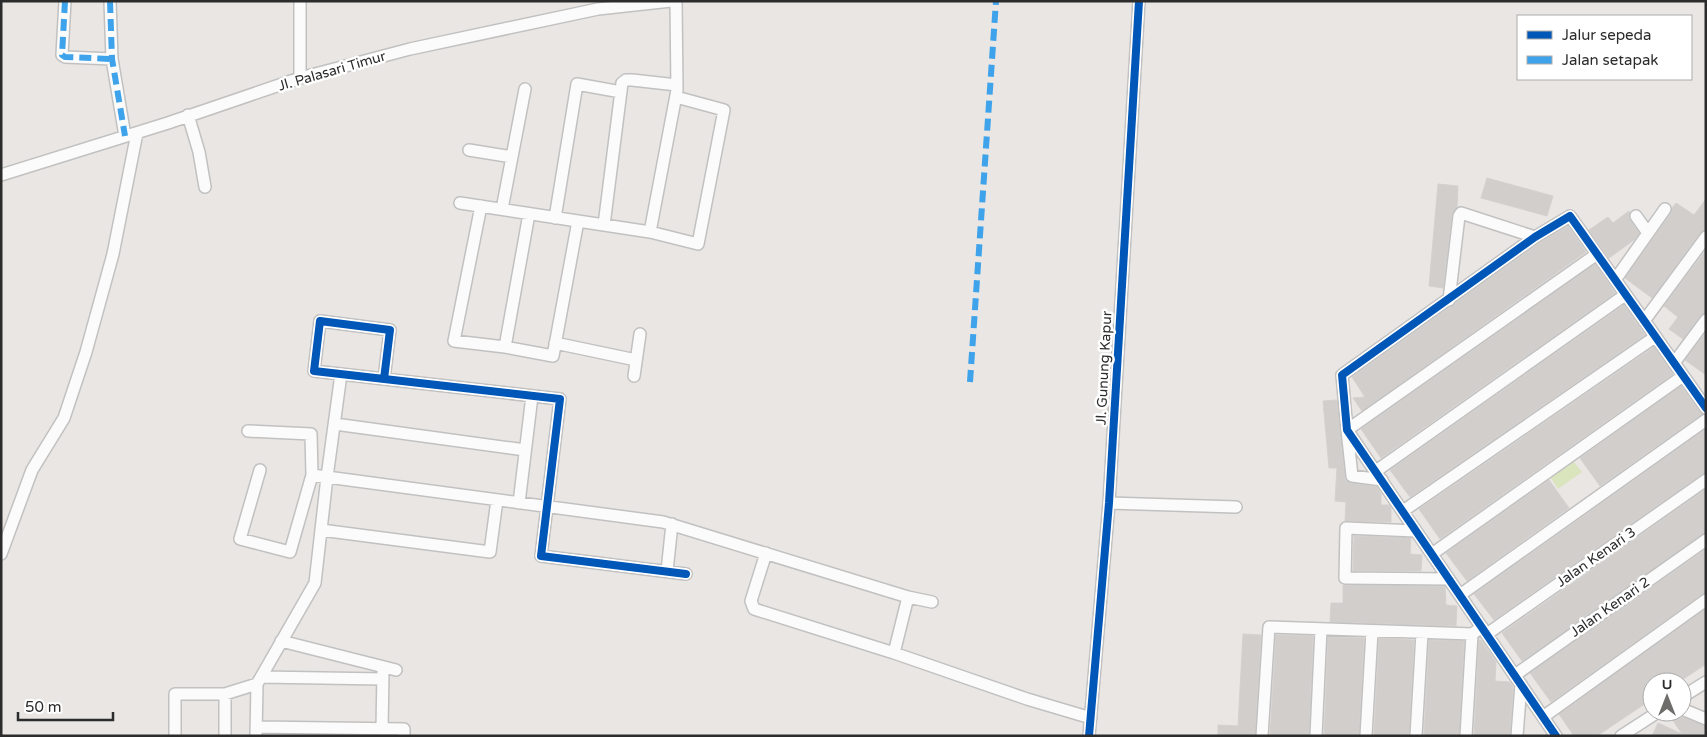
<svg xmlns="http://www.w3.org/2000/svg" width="1707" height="737" font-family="'Varela Round',sans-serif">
  <rect width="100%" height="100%" fill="#e9e6e3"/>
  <path fill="#dae4bd" d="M1573 461 1582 472 1558 489 1551 478Z"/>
  <path fill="#d1cecc" stroke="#d4d1cf" d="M1487 178 1553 196 1547 216 1481 198Z
    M1438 184 1458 186 1457 207 1452 215 1443 288 1429 286Z
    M1706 199V230L1700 233 1652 298 1625 278 1671 213 1672 208 1676 203 1694 215Z
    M1629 211 1630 220 1639 233 1634 240 1609 258 1589 230 1608 217 1613 223Z
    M1568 226 1586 252 1362 411 1353 398 1365 397 1352 377 1539 243Z
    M1706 250V313L1700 316 1683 339 1669 329 1678 317 1664 306Z
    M1595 264 1615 293 1381 458 1361 429Z
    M1624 305 1645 335 1410 497 1390 470Z
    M1706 333V375L1685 360Z
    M1654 347 1673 374 1440 539 1419 509Z
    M1681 386 1702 414 1600 486 1580 458Z
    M1337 400 1345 480 1351 483 1377 487 1381 494V505H1389L1391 508V522L1345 521 1346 502 1335 501 1337 468H1329L1323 401Z
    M1706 429V473L1702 474 1494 620 1474 594Z
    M1549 480 1569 508 1467 581 1446 553Z
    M1706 489V533L1522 661 1502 633Z
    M1354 536 1411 538 1410 554 1422 555 1421 571H1353Z
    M1706 549V593L1702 594 1551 702 1530 673Z
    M1343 585 1445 586 1446 605 1457 606 1456 626 1330 622 1331 603H1343Z
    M1706 609V664L1679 682H1652V699L1597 736H1574L1559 714Z
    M1243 634 1261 635 1255 736H1218V725L1238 726Z
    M1276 635 1313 636 1309 736H1270Z
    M1328 637 1364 638 1359 736H1324Z
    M1379 638 1414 640 1409 736H1374Z
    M1429 640 1464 641 1459 736H1424Z
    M1479 640H1481L1496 662 1495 681 1510 682 1513 687 1510 736H1474Z
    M1675 712 1679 716 1706 726V736H1652L1658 723 1682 734 1672 719Z"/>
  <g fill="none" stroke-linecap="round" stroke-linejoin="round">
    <g stroke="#c2c1c1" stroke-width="14">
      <path id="minor" d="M65 1 62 55 65 57 112 59
        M110 1 112 59 125 136
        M300 78V1
        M188 115 199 152 205 187
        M469 150 512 157
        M1 175 168 123 300 78 410 49 598 9 671 1
        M460 203 650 232 677 90 676 1
        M481 206 454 341 505 347 553 356 578 221
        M502 209 525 89
        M1636 216 1648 233
        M555 218 577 84 621 92
        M604 225 622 83 626 80H632L677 85
        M650 232 698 244 724 110 676 97
        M1615 280 1665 209
        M1449 300 1459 216 1461 213 1535 237
        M1644 321 1706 237
        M555 343 636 360
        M505 347 529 214
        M1674 363 1706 320
        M634 376 640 334
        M384 379 390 330 320 321 314 371C396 380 478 390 560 399L541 556 686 574
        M335 424 525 450
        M248 431 311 434 312 475 290 552 240 539 260 470
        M1376 471 1625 295
        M312 475 663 522 908 597 932 602
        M1382 480 1352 476 1347 430 1597 254
        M519 503 532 396
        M1109 503 1236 507
        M1403 511 1655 337
        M321 530 490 552 497 500
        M1416 531 1346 528 1345 578 1449 579
        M766 553 751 601 754 609 894 653 1027 699 1091 718
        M1 554 32 470 64 418 86 352 113 254 137 133
        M1432 554 1683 376
        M667 571 672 524
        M1460 595 1706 420
        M1487 634 1706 480
        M281 641 396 670
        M894 653 908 597
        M1515 675 1706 540
        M261 677 383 679
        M1682 697 1706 682
        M1682 709 1706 719
        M1543 717 1706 600
        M256 727 404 729V736
        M382 729 383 672
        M175 736V694H225L257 684
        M225 736V694
        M256 736 257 684 315 583 327 477 341 374
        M1089 736 1109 503 1139 1
        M1262 736 1269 627 1472 634 1482 627
        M1316 736 1321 629
        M1366 736 1372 631
        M1416 736 1422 633
        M1466 736 1472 634
        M1517 736 1521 684
        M1556 736 1347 430 1342 375 1535 237 1570 216 1706 408
        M1621 736 1658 712"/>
    </g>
    <use href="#minor" stroke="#fcfbfb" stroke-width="11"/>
    <path stroke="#3ea3eb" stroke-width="6" stroke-dasharray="12 6" stroke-linecap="butt" d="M65 1 62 55 65 57 112 59
      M110 1 112 59 125 136
      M970 382 996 1"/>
    <g stroke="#fff" stroke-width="11">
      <path id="cycleway" d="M384 379 390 330 320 321 314 371C396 380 478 390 560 399L541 556 686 574
        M1089 736 1109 503 1139 1
        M1556 736 1347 430 1342 375 1535 237 1570 216 1706 408"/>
    </g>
    <use href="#cycleway" stroke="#0057b8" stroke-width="8"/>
  </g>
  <g text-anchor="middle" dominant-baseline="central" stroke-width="5" stroke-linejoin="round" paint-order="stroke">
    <g font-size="14" fill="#2c2c2c" stroke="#fff">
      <text transform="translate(332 71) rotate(-16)">Jl. Palasari Timur</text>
      <text transform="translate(1104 368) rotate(-87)">Jl. Gunung Kapur</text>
      <text transform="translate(1596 557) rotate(-35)">Jalan Kenari 3</text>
      <text transform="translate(1610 607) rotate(-35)">Jalan Kenari 2</text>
    </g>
  </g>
  <rect width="1707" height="737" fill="none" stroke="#2c2c2c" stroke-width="5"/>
  <rect x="1517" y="15" width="175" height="65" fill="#ffffff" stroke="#ababab"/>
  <rect x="1527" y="31" width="25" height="8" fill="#0057b8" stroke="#ababab"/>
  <text x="1562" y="40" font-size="15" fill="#2c2c2c">Jalur sepeda</text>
  <rect x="1527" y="56" width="25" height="8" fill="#3ea3eb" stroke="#ababab"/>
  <text x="1562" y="65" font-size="15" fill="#2c2c2c">Jalan setapak</text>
  <g transform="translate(1667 697)"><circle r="24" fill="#ffffff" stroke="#ababab"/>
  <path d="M0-4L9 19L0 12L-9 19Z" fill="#6e6d6c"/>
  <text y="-8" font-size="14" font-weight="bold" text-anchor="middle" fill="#2c2c2c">U</text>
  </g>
  <path d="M18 712v8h95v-8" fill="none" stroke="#2c2c2c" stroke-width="2.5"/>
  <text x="25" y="712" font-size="15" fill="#2c2c2c" stroke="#ffffff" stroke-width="4" paint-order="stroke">50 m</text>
</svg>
